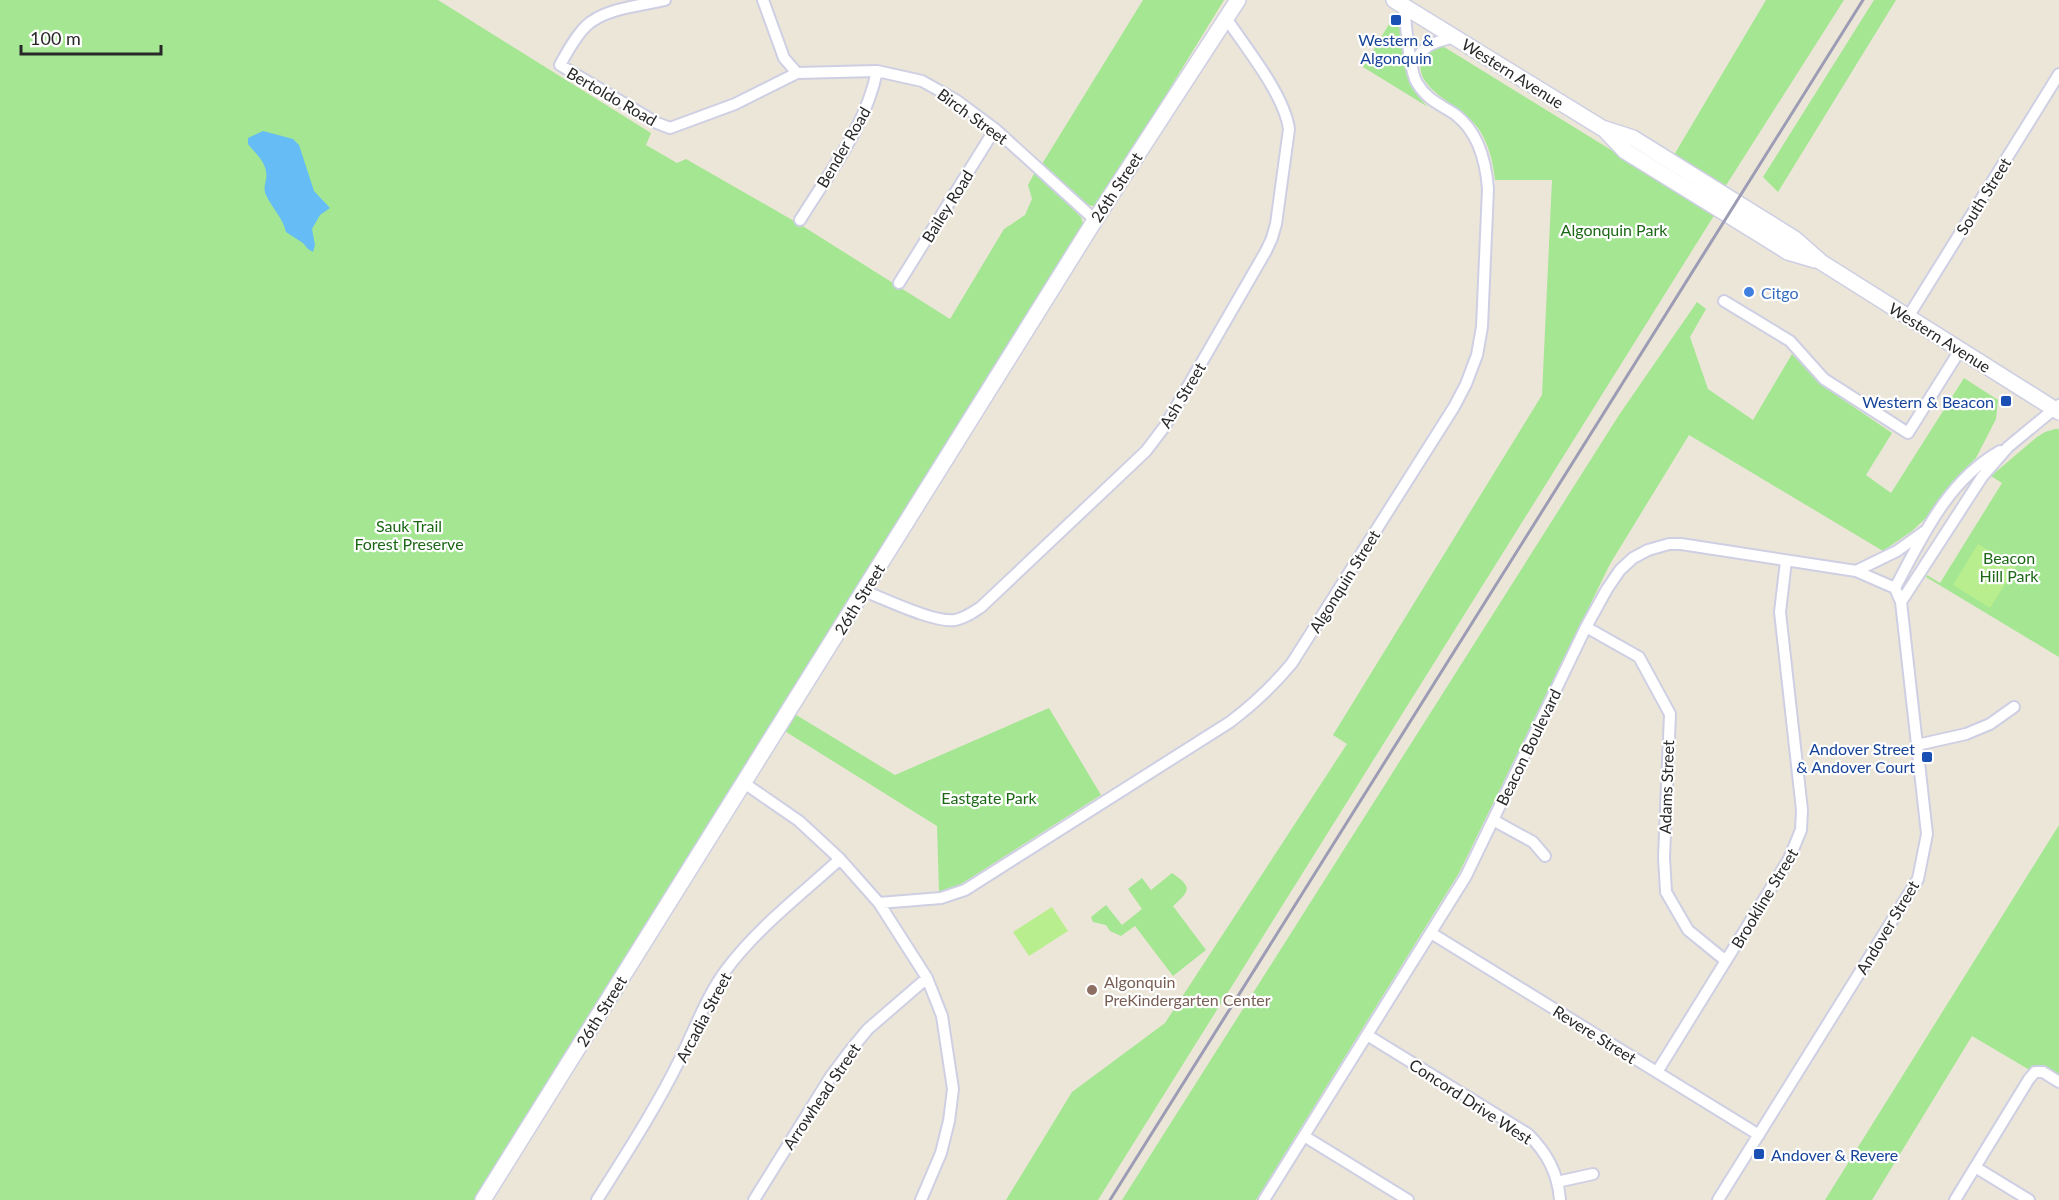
<svg xmlns="http://www.w3.org/2000/svg" width="2059" height="1200" font-family="Lato,sans-serif">
  <rect width="100%" height="100%" fill="#ece6d9"/>
  <path fill="#a4e692" d="M0 0H438L651 133 646 145 677 163 686 159 801 225 950 319 1004 229 1025 215 1032 199 1028 185 1035 172 1081 217 1083 223 1081 230 475 1200H0Z
    M1143 0H1224L1099 204 1096 207 1085 204 1042 164Z
    M1766 0H1844L1725 187 1674 155Z
    M1874 0H1896L1778 192 1763 177Z
    M1394 16C1408 29 1403 53 1406 71 1409 85 1418 97 1428 107L1363 67Z
    M1441 45 1715 214 1098 1200H1006L1072 1092 1165 1023 1347 744 1333 735 1542 395 1552 180H1495C1493 162 1489 144 1478 128 1463 106 1414 90 1421 61 1422 57 1422 55 1425 52 1428 48 1436 47 1441 45Z
    M1697 302 1706 309 1690 337 1708 389 1753 420 1792 354 1820 384 1892 433 1866 475 1891 493 1964 378 1998 400 1996 419 1976 458 1953 481 1928 516 1912 531 1883 551 1689 435 1610 564 1459 873 1256 1200H1122L1619 415Z
    M2055 429H2059V657L1926 577 1927 575 1940 583 2002 483 1991 476 2037 437 2045 432Z
    M1049 708 1101 795 961 884 939 892 937 826 783 730 793 713 895 775Z
    M2059 825V1075C2048 1068 2041 1066 2028 1069L1972 1036 1872 1200H1825Z
    M1172 873C1192 887 1191 890 1173 906L1206 950 1173 976 1135 926 1121 936 1110 931 1106 925 1093 922 1091 917 1106 905 1122 925 1142 909 1128 889 1142 878 1151 890Z"/>
  <path fill="#b8ee8d" d="M1978 544 2016 567 1990 608 1953 585Z
    M1052 907 1068 931 1029 956 1013 932Z"/>
  <path fill="#66bcf4" d="M263 131 293 139 299 145 314 191 330 208 320 215 312 229 315 245 313 252 308 249 303 243 286 232C283 218 272 208 266 195 262 186 268 180 266 172 265 161 254 152 248 144V138Z"/>
  <g fill="none" stroke-linecap="round" stroke-linejoin="round">
    <g stroke="#cecfe3" stroke-width="14">
      <path id="street" d="M665 0C640 6 605 8 586 26 575 37 567 52 560 65L657 123 670 128 735 104 797 73 877 71 922 81 956 100 995 129 1095 220
        M763 0 784 58 797 73
        M1412 65C1426 43 1431 43 1455 37
        M800 220C829 173 866 126 877 71
        M899 283 995 129
        M1724 301 1790 341 1824 379 1908 433 1960 350
        M1908 317 2059 74
        M1895 588C1922 537 1948 480 2000 451
        M864 591C885 599 934 623 955 620 965 618 972 613 981 607L1146 451 1165 426 1266 251 1272 238 1276 224 1289 129C1284 94 1246 48 1226 18
        M1901 602 1982 477 2008 447 2059 405
        M1586 627 1639 657 1670 714 1664 857 1666 892 1688 930 1726 961
        M1917 745 1966 734 1990 724 2014 707
        M744 783 799 821 840 859 879 903 927 978 942 1016 953 1089 949 1121 941 1153 921 1200
        M1493 820 1533 842 1545 856
        M879 903 941 898 965 890 1230 722C1254 704 1273 686 1292 663L1454 407 1466 384 1477 355 1482 327 1488 189C1486 162 1479 133 1456 115 1440 104 1428 101 1417 83 1409 70 1406 24 1404 6
        M1431 933 1759 1135
        M1367 1035 1528 1134C1547 1153 1558 1173 1560 1200
        M1657 1072 1789 859 1801 830 1802 810 1780 612 1786 561
        M1304 1136 1408 1200
        M1975 1167 2029 1200
        M1557 1182 1593 1174
        M597 1200C626 1154 656 1108 680 1059 695 1029 706 997 726 970 757 928 802 894 840 859
        M754 1200 831 1076 849 1052 868 1029 927 978
        M1264 1200 1466 876 1586 627 1607 589 1620 570 1633 558 1648 550 1669 544H1681L1856 571 1897 551 1925 531
        M1718 1200 1918 879 1927 834 1901 602 1895 588 1856 571
        M1955 1200 2029 1079 2035 1072H2043L2059 1082"/>
    </g>
    <g stroke="#cecfe3" stroke-width="18">
      <path id="secondary" d="M1394 0 1602 128 1633 138 1795 239 1821 262 2059 412
        M1605 130 1625 151 1788 252 1815 260
        M483 1200 1095 220 1238 0"/>
    </g>
    <use href="#street" stroke="#fff" stroke-width="10"/>
    <use href="#secondary" stroke="#fff" stroke-width="15"/>
    <path stroke="#9c9cb4" stroke-width="3" d="M1110 1200 1863 0"/>
  </g>
  <g fill="#1a4fb4" stroke="#fff" stroke-width="2">
    <rect x="1390" y="14" width="12" height="12" rx="3"/>
    <rect x="2000" y="395" width="12" height="12" rx="3"/>
    <rect x="1921" y="751" width="12" height="12" rx="3"/>
    <rect x="1753" y="1148" width="12" height="12" rx="3"/>
  </g>
  <circle fill="#3f7fe0" stroke="#fff" stroke-width="2" cx="1749" cy="292" r="6"/>
  <circle fill="#8d6e63" stroke="#fff" stroke-width="2" cx="1092" cy="990" r="6"/>
  <g text-anchor="middle" dominant-baseline="central" stroke-width="4.5" stroke-linejoin="round" paint-order="stroke">
    <g font-size="16" fill="#164399" stroke="#fff" text-anchor="end">
      <text x="1396" y="39" text-anchor="middle">Western &amp;<tspan x="1396" dy="18">Algonquin</tspan></text>
      <text x="1994" y="401">Western &amp; Beacon</text>
      <text x="1915" y="748">Andover Street<tspan x="1915" dy="18">&amp; Andover Court</tspan></text>
      <text x="1771" y="1154" text-anchor="start">Andover &amp; Revere</text>
    </g>
    <g font-size="16" fill="#282828" stroke="#fff">
      <text transform="translate(1513 73) rotate(32)">Western Avenue</text>
      <text transform="translate(612 96) rotate(30)">Bertoldo Road</text>
      <text transform="translate(973 116) rotate(36)">Birch Street</text>
      <text transform="translate(843 147) rotate(-60)">Bender Road</text>
      <text transform="translate(1116 187) rotate(-57)">26th Street</text>
      <text transform="translate(1983 196) rotate(-58)">South Street</text>
      <text transform="translate(947 206) rotate(-58)">Bailey Road</text>
      <text transform="translate(1940 337) rotate(32)">Western Avenue</text>
      <text transform="translate(1182 395) rotate(-59)">Ash Street</text>
      <text transform="translate(1344 581) rotate(-58)">Algonquin Street</text>
      <text transform="translate(859 599) rotate(-58)">26th Street</text>
      <text transform="translate(1528 747) rotate(-64)">Beacon Boulevard</text>
      <text transform="translate(1666 787) rotate(-88)">Adams Street</text>
      <text transform="translate(1764 898) rotate(-59)">Brookline Street</text>
      <text transform="translate(1887 927) rotate(-59)">Andover Street</text>
      <text transform="translate(601 1011) rotate(-58)">26th Street</text>
      <text transform="translate(703 1017) rotate(-62)">Arcadia Street</text>
      <text transform="translate(1595 1034) rotate(32)">Revere Street</text>
      <text transform="translate(821 1096) rotate(-56)">Arrowhead Street</text>
      <text transform="translate(1471 1101) rotate(33)">Concord Drive West</text>
    </g>
    <g font-size="16" fill="#1c6816" stroke="#fff">
      <text x="1614" y="229">Algonquin Park</text>
      <text x="409" y="525">Sauk Trail<tspan x="409" dy="18">Forest Preserve</tspan></text>
      <text x="2009" y="557">Beacon<tspan x="2009" dy="18">Hill Park</tspan></text>
      <text x="989" y="797">Eastgate Park</text>
    </g>
    <g font-size="16" fill="#366cbe" stroke="#fff" text-anchor="start">
      <text x="1761" y="292">Citgo</text>
    </g>
    <g font-size="16" fill="#785e54" stroke="#fff" text-anchor="start">
      <text x="1104" y="981">Algonquin<tspan x="1104" dy="18">PreKindergarten Center</tspan></text>
    </g>
  </g>
  <path d="M21 45v9h140v-9" fill="none" stroke="#282828" stroke-width="3"/>
  <text x="30" y="45" font-size="18" fill="#282828" stroke="#ffffff" stroke-width="4.5" paint-order="stroke">100 m</text>
</svg>
